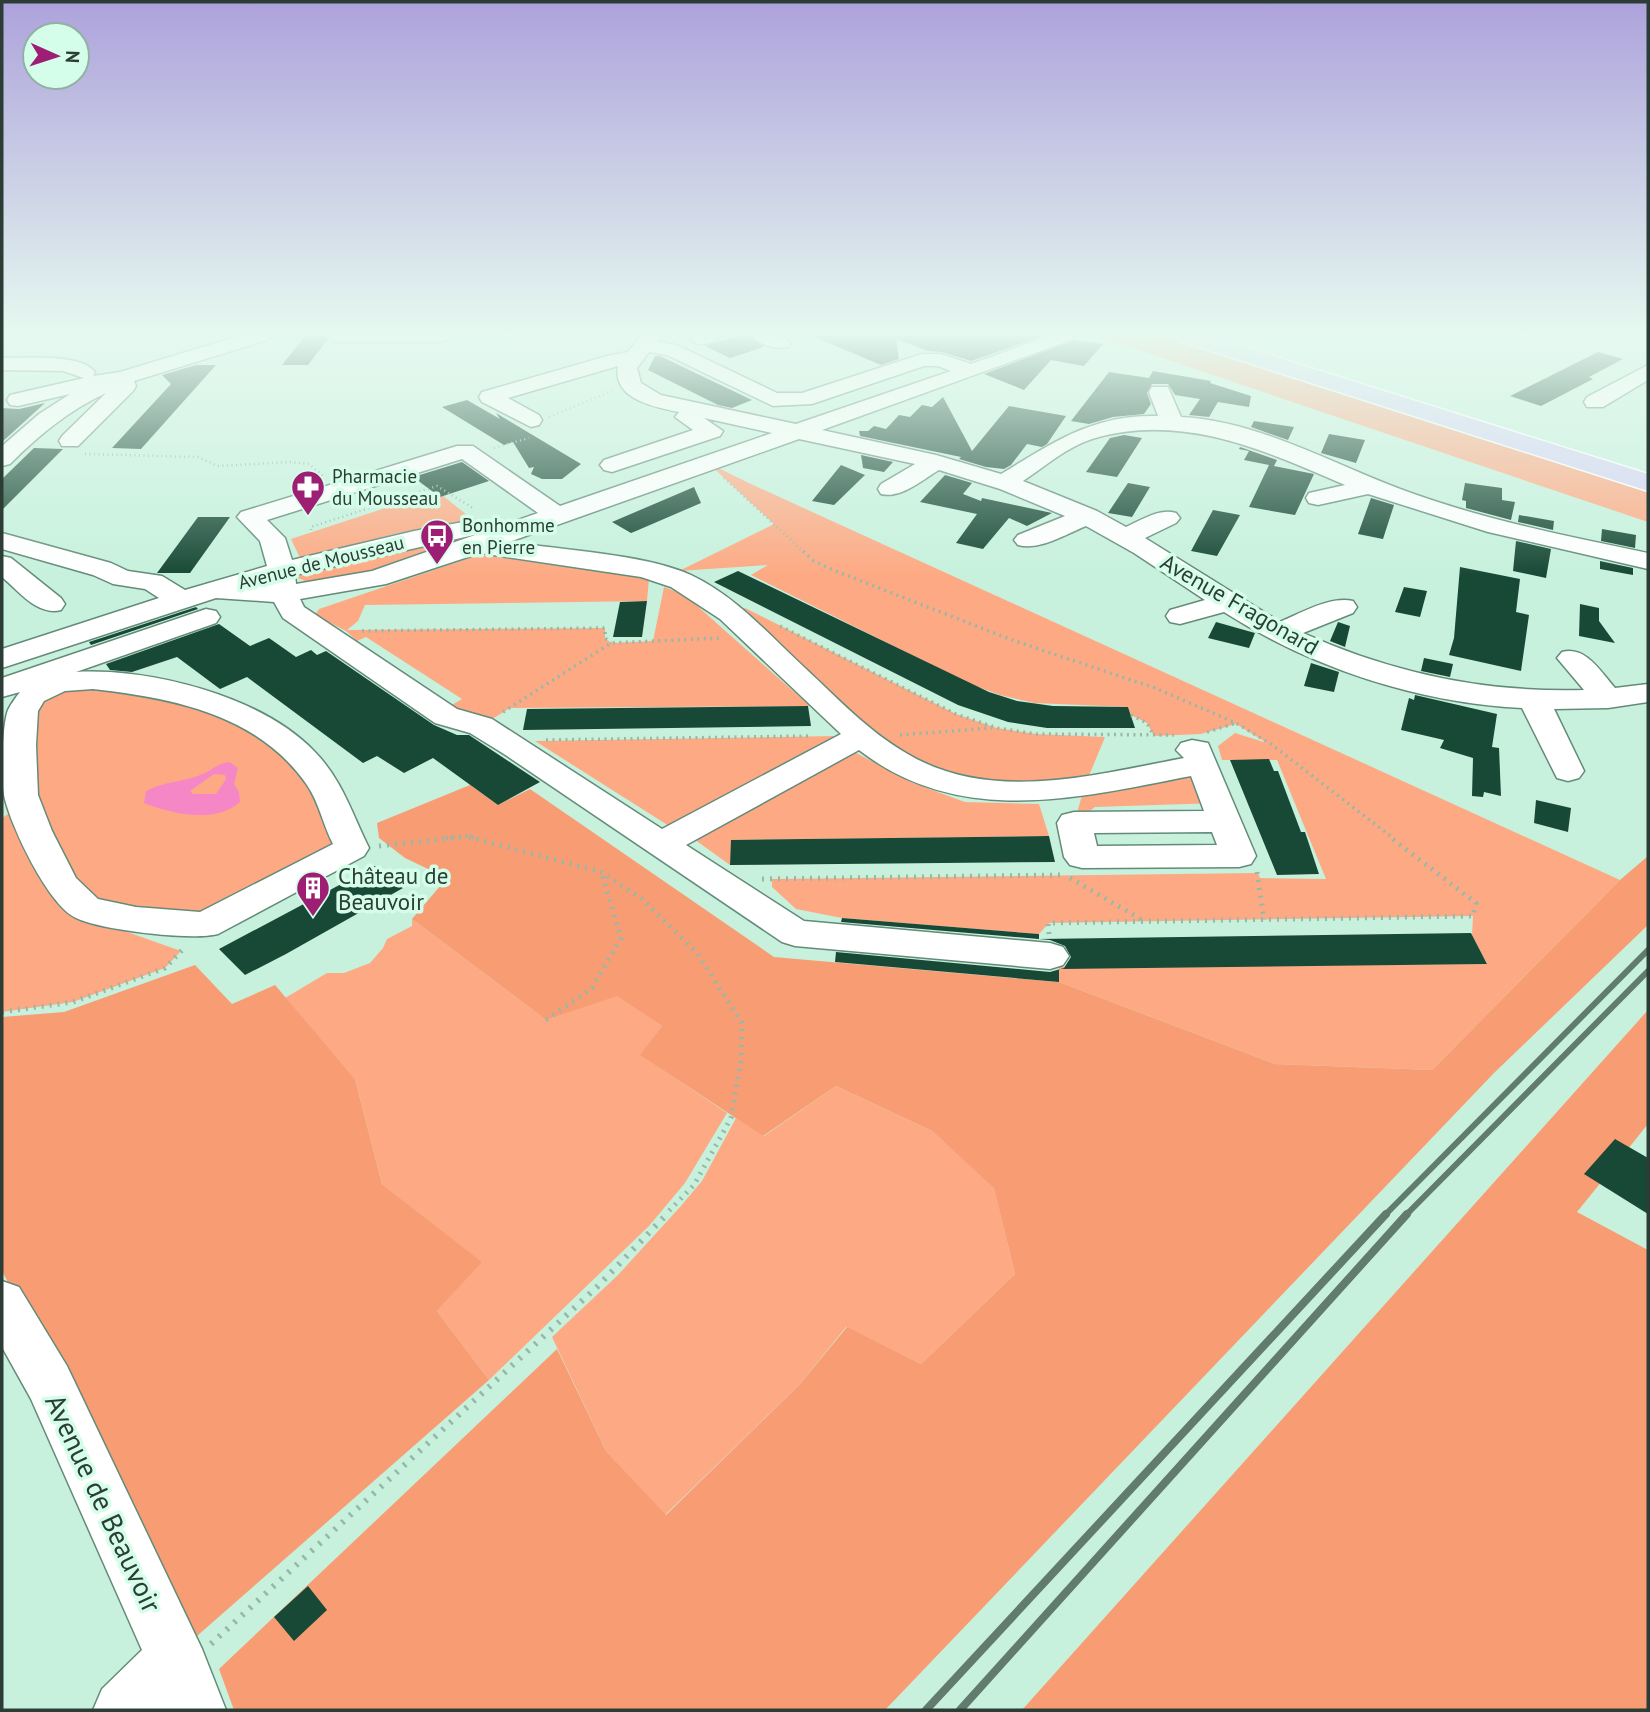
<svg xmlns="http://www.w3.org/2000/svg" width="1650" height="1712" font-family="'PT Sans',sans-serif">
  <rect width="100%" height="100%" fill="#c7f1dd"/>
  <path fill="#fdaa84" d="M1097 336H1172L1612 475 1648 489V522Z
    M708 463 753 485 1620 880 1432 1070 1275 1064 1059 982V967L1487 964 1472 935 1473 916 1049 923 1039 934 842 918 796 909 772 887V879L1258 873 1260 878 1326 879 1277 760H1222L1218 746 1235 733 1267 743 1236 724 1201 734 1154 736 1147 723 1131 715 1128 707 1034 703 1000 695 970 684 751 575 768 565 679 571 774 524Z
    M437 491 472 519 398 533 300 558 291 539Z
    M474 531H487L489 535 369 576 310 583 298 578 300 573Z
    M484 553 649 578 647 601 365 605 358 621 347 630 605 628V638L611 643 653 641 664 587 685 595 810 706 510 708 481 726 450 706 462 699 366 637 357 641 346 631 315 615 319 609Z
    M745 608 956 714 997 728 1036 734 1105 737 1086 783 1203 764 1218 803 1095 807 1074 823 1085 785 981 790 880 750 884 736 865 728 736 612Z
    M93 680 261 722 339 824 331 849 197 918 136 919 61 885 20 745 33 695Z
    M835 736 669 826 535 741Z
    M843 746 913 783 965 802 1039 804 1049 836 732 840 730 865 684 832Z
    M14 810 19 831 40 880 68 911 181 951 165 968 73 1002 2 1012V818Z
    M412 919 546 1020 617 995 662 1026 641 1055 727 1113 685 1183 649 1226 489 1380 437 1311 481 1262 382 1184 355 1079 285 998 327 973H344L370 963 383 948 387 939 412 926Z
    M836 1086 932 1131 994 1187 1015 1274 921 1364 846 1327 800 1384 665 1515 606 1451 552 1337 618 1275 680 1207 702 1181 736 1118 764 1136Z"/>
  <path fill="#f89d73" d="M470 785 498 805 530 789 774 957 1059 982 1275 1064 1432 1070 1620 880 1648 856V925L1494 1073 885 1710H234L219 1669 557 1349 606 1451 666 1515 800 1384 847 1327 921 1364 1015 1274 994 1188 932 1131 836 1086 763 1136 640 1055 662 1026 617 996 546 1020 412 919 447 878 405 858 379 838 377 823Z
    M195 965 232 1004 275 985 355 1079 382 1184 482 1262 437 1311 489 1380 197 1636 2 1271V1017L64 1012Z
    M1648 1010V1124L1577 1212 1648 1250V1710H1022Z"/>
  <path fill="#f587c7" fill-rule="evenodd" d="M230 762 238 768 234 784 239 792 240 802C216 824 171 814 144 803L146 791C164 781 186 782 205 773 215 768 219 763 230 762ZM214 774 225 775 226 779 216 794H193L190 791Z"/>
  <path fill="#184936" d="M305 336H326L328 339 308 365H282Z
    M737 336H751L764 347 730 358 705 346Z
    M812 336H1042L971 361 942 352 928 351 896 339 899 359 881 365Z
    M1074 340 1103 344 1084 366 1051 360 1024 390 984 374Z
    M1598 352 1623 359 1589 377 1593 379 1541 406 1510 396Z
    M655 356H660L752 400 732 408 718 405 648 370Z
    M196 365H216L141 449 112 448 171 384 162 375Z
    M1153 371 1211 381 1210 383 1251 396 1249 407 1218 402 1209 417 1189 415 1200 399 1175 395 1168 384H1152L1147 393 1151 404 1144 414 1113 417 1089 424 1071 421 1109 372 1149 378Z
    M943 397 972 451 1009 406 1066 416 1047 444 1042 447 1027 444 1011 465 1004 469 986 467 959 459 961 457 860 436 859 431H868L874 426 886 429 899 415 910 417 922 405 932 407Z
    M467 400 500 419 496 413 581 464 562 479H542L531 474 534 467 529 468 513 442 504 445 442 407Z
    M45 403 2 442V408L19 409Z
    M1254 421 1294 427 1288 440 1251 427Z
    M1329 434 1365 440 1356 463 1321 453Z
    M1124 435 1142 438 1117 477 1086 472 1110 438Z
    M1240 447 1277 460 1274 466 1314 474 1295 515 1249 507 1269 465 1244 460 1249 451 1239 449Z
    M34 448 63 449 2 510V479Z
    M861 455 893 462 884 472 863 468Z
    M462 462 489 481 440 497 413 477Z
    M841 465 865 475 834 505 812 501Z
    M945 475 972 483 963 494 981 501 982 498 1052 513 1027 526 1009 518 983 549 956 543 977 514 920 502Z
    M1128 483 1150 487 1132 517 1108 513Z
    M1465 483 1502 488V500L1515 502 1511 520 1466 508V501L1462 500Z
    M694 487 701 503 636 531 631 533 612 522Z
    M1371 498 1394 505 1383 539 1358 534Z
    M1213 510 1240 515 1217 556 1191 551Z
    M1519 515 1554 521 1553 530 1518 522Z
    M198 517H230L190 573H157Z
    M1602 529 1636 535 1635 548 1601 541Z
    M1516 541 1551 549 1546 578 1513 571Z
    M1600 561 1633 568V575L1600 569Z
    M1460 567 1520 579 1516 612 1529 615 1521 671 1449 655 1454 638Z
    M738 571 989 692 1017 701 1053 706 1128 707 1135 728H1047L1008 722 958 705 714 582Z
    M1404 587 1427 591 1420 617 1395 612Z
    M647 601 642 637H613L620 602Z
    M1580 604 1599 608V621L1615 643 1579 636Z
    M196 607 198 609 91 645 89 642Z
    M1216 622 1255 633 1249 648 1208 638Z
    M1338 622 1350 626 1345 647 1330 641Z
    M219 624 250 646 269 638 296 657 311 650 317 655 326 651 434 725 457 735H469L540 782 498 805 433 758 404 773 377 756 363 763 247 677 220 689 177 657 132 672 110 670 106 664Z
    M1424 658 1453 664 1450 677 1421 671Z
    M1311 663 1339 672 1334 692 1304 686Z
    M1415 695 1497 714 1492 747 1499 748 1501 796 1484 792 1483 797 1472 796 1473 758 1440 748 1444 740 1401 730 1409 698 1414 700Z
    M808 706 811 726 523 730 527 709Z
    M1269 759 1274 771H1278L1301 832H1305L1319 874 1277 875 1230 760Z
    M1536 800 1571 808 1568 832 1534 823Z
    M1049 836 1055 862 730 865 731 840Z
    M375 866 403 888 286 954 245 975 219 949Z
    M842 918 1039 934V939L1471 933 1487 964 1059 969V982L835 962 836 952 1050 972 1064 968 1071 957 1065 946 1050 940 841 922Z
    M1615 1139 1648 1158V1214L1584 1174Z
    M308 1586 327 1610 294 1641 274 1617Z"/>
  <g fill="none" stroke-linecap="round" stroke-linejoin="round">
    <g stroke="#648b79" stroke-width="3">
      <path id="minor" d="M239 336H270L267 340 134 381 136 386 133 391 78 446H62L59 441 62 436 106 393C68 411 39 435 10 464L2 466V446L39 414 70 394 18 406 10 405 7 400 10 395 84 378 63 371 2 370V358C24 358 81 353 95 372L93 376 120 372Z
        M329 336H449L446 340 439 342H339L332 340Z
        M641 336H661L657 341 679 346 777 393H802L922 354H941L971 364 1048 336H1074L1071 340 822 430 936 455 1001 474C1054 442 1093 414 1158 416L1149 392 1152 387H1168L1181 417C1262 421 1339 468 1414 494 1490 521 1570 537 1648 553V569L1488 532 1368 494 1318 505 1309 503 1306 498 1309 493 1345 485C1264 450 1181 412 1092 439 1067 447 1044 467 1023 481L1097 511 1126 527C1142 520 1159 508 1176 513L1180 518 1176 523 1145 538 1280 622C1301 613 1330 596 1353 601L1357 607 1353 613 1303 633C1392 673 1485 693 1584 690L1557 658 1562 652C1586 646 1600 671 1615 688L1648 684V702L1608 708 1554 709 1584 771 1579 778 1568 781 1557 778 1522 708C1418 703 1312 668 1224 612L1180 624 1170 622 1166 616 1170 610 1205 600 1134 553 1086 526C1066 534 1039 551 1018 545L1014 540 1018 535 1065 516 1000 489 939 470C922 480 901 499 881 494L878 489 881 484 915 464 799 439 509 542C562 550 644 554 691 575 736 596 769 635 805 668 837 698 868 731 906 753 990 804 1094 775 1184 758L1176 750 1181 743 1192 740 1208 743 1256 856 1251 864 1239 867 1082 868 1070 865 1064 857 1057 823 1062 815 1074 812 1204 811 1191 776C1077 798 960 828 859 750L686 845 804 921 1050 943 1063 947 1069 956 1063 965 1050 969 795 946 782 942 504 754 470 733 435 723 283 618 274 602 216 598 2 668V649L159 598 145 589 113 584 93 575 2 549V533L111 563 128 571 162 576 185 590 267 566 260 541 237 517 241 512 457 446H473L560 506 772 433 704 418 723 431 720 436 612 472 604 470 600 465 604 460 693 430 675 417 679 412C654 407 612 399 618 366L508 398 539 415 542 420 539 425 531 427 482 402 479 397 482 392 607 356 628 352ZM649 352 667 355 773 406 812 404 924 366H938L951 371 796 424 661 395 641 383 637 368ZM462 459 538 513 372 571 296 584 295 575 304 573 483 533 487 528 483 523 474 520 414 531 292 560 285 538 267 520ZM480 553 641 577 671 587 720 619 841 734 662 829 492 719 457 709 304 607 300 599 386 584ZM1212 832 1217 845 1097 846 1094 833Z
        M694 336H721C715 344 704 345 695 343L692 339Z
        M753 336H780L791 343 788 347C777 350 760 345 753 336Z
        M1648 365V380L1603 407H1587L1584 402 1587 397Z
        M2 556 11 558 61 598 65 604 61 610C37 616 19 591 2 577Z
        M206 609 216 611 220 617 216 623 76 672C151 668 261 696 314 751 342 779 352 814 369 848L364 856 218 934C191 941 101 930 76 918 48 905 10 825 4 795 1 778 2 726 8 710 11 704 16 697 20 692L2 697V678ZM93 689C172 698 258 714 307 785 319 802 323 825 333 844L200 912 136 907 98 899 76 878 52 831 38 795 36 745 38 711 44 701 65 691Z
        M2 1281 19 1287 67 1366 202 1649 226 1710H93L102 1689 142 1650 31 1399 2 1347Z"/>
    </g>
    <g stroke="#fff" stroke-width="3">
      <path id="major" d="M1177 336H1209L1648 474V491L1180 341Z"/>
    </g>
    <path stroke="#96b8a8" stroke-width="2.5" stroke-dasharray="1 3.5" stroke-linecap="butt" d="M549 417 612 391
      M494 448 529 438
      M85 454 198 457 218 466 290 462 309 464 323 476
      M724 478 805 553
      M311 530V527L437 486 473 508"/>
    <path stroke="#96b8a8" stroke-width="3.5" stroke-dasharray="2 4.5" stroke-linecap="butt" d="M803 551 814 561 833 570 1012 640 1155 688 1236 723 1271 744 1393 838
      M780 626 956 714 997 728 1036 734 1174 735
      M362 631 605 628V638L611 643
      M503 712 611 643 722 638
      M1131 715 1147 723 1154 736
      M1207 732 1236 723
      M900 735 992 728
      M546 740 810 736
      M446 838 467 836 476 838"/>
    <path stroke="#96b8a8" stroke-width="5" stroke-dasharray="2 6" stroke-linecap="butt" d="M469 837 601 872 642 899 697 953 742 1023 741 1060 731 1118 694 1185 665 1215
      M379 846 462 837
      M1257 872 1264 920
      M1070 878 1144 921
      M762 879 1064 875
      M1049 934 1048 923 1473 916 1476 903 1390 837
      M2 1012 73 1002 165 968 185 947
      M546 1020 592 988 621 938 602 874"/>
    <path stroke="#96b8a8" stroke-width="6" stroke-dasharray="2.5 8" stroke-linecap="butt" d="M211 1644 598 1286 667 1214"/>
    <use href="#minor" fill="#fff" fill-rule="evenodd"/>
    <use href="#major" fill="#d5d4f3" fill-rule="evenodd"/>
    <path stroke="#617b6f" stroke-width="6" d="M1385 1215 1648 950
      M1406 1215 1648 971"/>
    <path stroke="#617b6f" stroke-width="8" d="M926 1710 1386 1214
      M960 1710 1407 1214"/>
  </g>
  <linearGradient id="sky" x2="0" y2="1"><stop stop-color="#ada2db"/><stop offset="0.58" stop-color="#e6f9f0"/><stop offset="1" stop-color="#e6f9f0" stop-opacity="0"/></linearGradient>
  <rect width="1650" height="575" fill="url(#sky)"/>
  <defs>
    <g id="pharmacy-pin" transform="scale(1.75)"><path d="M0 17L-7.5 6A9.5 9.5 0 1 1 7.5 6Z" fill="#9d1e73" stroke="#d4feea"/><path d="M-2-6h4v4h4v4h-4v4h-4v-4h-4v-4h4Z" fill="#fff"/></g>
    <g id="bus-pin" transform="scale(1.75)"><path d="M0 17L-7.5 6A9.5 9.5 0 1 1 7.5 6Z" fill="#9d1e73" stroke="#d4feea"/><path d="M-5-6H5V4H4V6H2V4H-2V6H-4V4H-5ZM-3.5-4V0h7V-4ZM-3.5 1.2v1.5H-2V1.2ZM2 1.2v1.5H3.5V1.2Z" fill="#fff"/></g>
    <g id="building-pin" transform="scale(1.75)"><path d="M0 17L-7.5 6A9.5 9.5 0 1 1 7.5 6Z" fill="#9d1e73" stroke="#d4feea"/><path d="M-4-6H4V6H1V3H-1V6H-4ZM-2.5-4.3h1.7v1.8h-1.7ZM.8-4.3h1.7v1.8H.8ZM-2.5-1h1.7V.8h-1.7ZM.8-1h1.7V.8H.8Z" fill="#fff"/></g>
  </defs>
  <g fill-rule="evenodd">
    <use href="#pharmacy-pin" x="308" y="487"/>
    <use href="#bus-pin" x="437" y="536"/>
    <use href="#building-pin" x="313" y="888"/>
  </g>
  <g text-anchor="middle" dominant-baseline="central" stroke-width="7" stroke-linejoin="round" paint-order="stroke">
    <g font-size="19" fill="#2c3d35" stroke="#d4feea" text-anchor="start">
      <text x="332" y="476">Pharmacie<tspan x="332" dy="22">du Mousseau</tspan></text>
      <text x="462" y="525">Bonhomme<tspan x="462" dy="22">en Pierre</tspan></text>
    </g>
    <g font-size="19" fill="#2c3d35" stroke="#d4feea">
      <text transform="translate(321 562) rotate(-14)">Avenue de Mousseau</text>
    </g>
    <g font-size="23" fill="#2c3d35" stroke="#d4feea">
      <text transform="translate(1240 604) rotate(30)">Avenue Fragonard</text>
    </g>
    <g font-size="23" fill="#2c3d35" stroke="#d4feea" text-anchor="start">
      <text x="338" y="875">Château de<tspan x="338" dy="26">Beauvoir</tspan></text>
    </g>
    <g font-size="28" fill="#2c3d35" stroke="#d4feea">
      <text transform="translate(104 1503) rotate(65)">Avenue de Beauvoir</text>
    </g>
  </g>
  <rect width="1650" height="1712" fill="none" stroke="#2c3d35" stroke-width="7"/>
  <g transform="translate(56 56) rotate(93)"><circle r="33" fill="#d4feea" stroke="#91b1a2" stroke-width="2"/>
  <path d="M0-5L12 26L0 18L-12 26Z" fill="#9d1e73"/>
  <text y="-10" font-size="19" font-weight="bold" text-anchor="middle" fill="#2c3d35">N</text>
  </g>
</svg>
